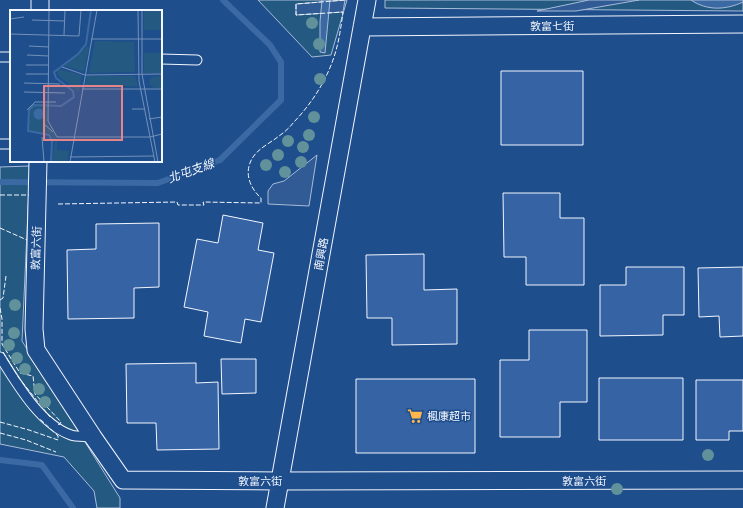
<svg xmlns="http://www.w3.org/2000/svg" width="743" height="508" font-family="'Space Grotesk','Noto Sans TC',sans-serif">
  <rect width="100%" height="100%" fill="#1f4e8c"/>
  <path fill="#245a82" stroke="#a8bbd7" d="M258 0H347L331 55 312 57Z
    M385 0H743V11L385 8Z
    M30 166 22 341 120 498V508H97L94 491 64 457 0 444V167Z"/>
  <path fill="#305b95" stroke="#a8bbd7" d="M345 0 343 12 296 15V4Z
    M589 0H639L576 11H537Z
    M317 155 309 206 268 204V191L273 184 284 181Z"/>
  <path fill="#3b69a3" stroke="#a8bbd7" d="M322 0H330L325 53 320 52V22Z
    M691 0H743V2C726 10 707 11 691 0Z"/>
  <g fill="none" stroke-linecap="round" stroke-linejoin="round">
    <path stroke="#3b69a3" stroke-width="6" d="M0 182 158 183 220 160 281 100V62L270 45 223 0
      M0 460 42 465 73 508"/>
  </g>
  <path fill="#3563a3" stroke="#f2f6ff" d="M501 71H583V145H501Z
    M503 193H560V218H584V285H526V257H504Z
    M223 215 263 223 258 250 274 253 261 322 245 319 241 343 204 336 208 312 184 307 197 239 218 243Z
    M159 223V287L134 288V318L68 319 67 250 96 249V224Z
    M424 254V290L457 289V344L392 345V318H367L366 255Z
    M626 267H684V315H663V335L600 336V285H626Z
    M743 267V336L720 337 719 316 699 317 698 268Z
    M529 330H587V402H560V437H500V360H529Z
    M221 359H256V393L222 394Z
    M196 363V383L218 382 219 449 157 450 156 423H127L126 364Z
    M599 378H683V440H599Z
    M356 379H475V453H356Z
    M696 380H743V431H729V440H696Z"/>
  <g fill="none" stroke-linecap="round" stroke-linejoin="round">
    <g stroke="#f2f6ff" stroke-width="11">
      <path id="lane" d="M0 57H11
        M161 59 197 60
        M0 144H11
        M0 357C17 384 40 424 71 435 77 437 86 436 93 437"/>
    </g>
    <g stroke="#f2f6ff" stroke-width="19">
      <path id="street" d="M40 11V0
        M362 27 743 24
        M38 161 34 329 36 350 93 437 123 480 279 481 743 480
        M275 508 367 0"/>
    </g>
    <use href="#lane" stroke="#1f4e8c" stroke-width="9"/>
    <use href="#street" stroke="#1f4e8c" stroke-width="17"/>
    <path stroke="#f2f6ff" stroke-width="1" stroke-dasharray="5 2" stroke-linecap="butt" d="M0 195H29
      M58 204 177 202 178 205H204L203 202 261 203V198C252 190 246 178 249 166 253 150 268 145 279 136 285 132 290 127 294 122 312 103 326 81 334 57 339 42 341 27 343 12L296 15V4L345 0
      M0 228 27 240
      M0 300 3 298 6 276
      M0 308 2 319V344L20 373 33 376 35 394 61 422 59 425 58 423
      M3 352 19 378 50 417
      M0 422 29 430 58 440V436L40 419
      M0 433 26 440 56 452"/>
  </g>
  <g fill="#61919a">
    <circle cx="312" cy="23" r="6"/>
    <circle cx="319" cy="44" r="6"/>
    <circle cx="320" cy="79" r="6"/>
    <circle cx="314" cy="117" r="6"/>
    <circle cx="309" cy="135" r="6"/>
    <circle cx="288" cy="141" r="6"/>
    <circle cx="303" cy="147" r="6"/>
    <circle cx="278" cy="155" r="6"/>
    <circle cx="301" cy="162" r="6"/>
    <circle cx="266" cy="165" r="6"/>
    <circle cx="285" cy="172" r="6"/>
    <circle cx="15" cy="305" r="6"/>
    <circle cx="14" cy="333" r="6"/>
    <circle cx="9" cy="345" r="6"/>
    <circle cx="17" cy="358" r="6"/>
    <circle cx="25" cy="369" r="6"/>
    <circle cx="39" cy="389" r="6"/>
    <circle cx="45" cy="402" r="6"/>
    <circle cx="708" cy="455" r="6"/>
    <circle cx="617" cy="489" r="6"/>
  </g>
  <defs>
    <g id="supermarket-bare" transform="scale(1.2)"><path d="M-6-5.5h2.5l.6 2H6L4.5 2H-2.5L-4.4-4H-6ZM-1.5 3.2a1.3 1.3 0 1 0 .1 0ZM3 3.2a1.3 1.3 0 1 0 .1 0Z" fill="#ffb74d" stroke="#1f4e8c" stroke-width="2.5" paint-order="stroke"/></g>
  </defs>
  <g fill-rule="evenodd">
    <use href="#supermarket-bare" x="415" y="416"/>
  </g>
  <g text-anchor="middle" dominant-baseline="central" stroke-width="3" stroke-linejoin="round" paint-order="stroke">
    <g font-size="11" fill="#f2f6ff" stroke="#1f4e8c">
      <text x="552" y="26">敦富七街</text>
      <text transform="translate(36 248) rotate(-88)">敦富六街</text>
      <text transform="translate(321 254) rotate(-80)">南興路</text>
      <text x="260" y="481">敦富六街</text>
      <text x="584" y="481">敦富六街</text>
    </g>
    <g font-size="11" fill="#f2f6ff" stroke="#1f4e8c" text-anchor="start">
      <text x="427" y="416">楓康超市</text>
    </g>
    <g font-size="12" font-style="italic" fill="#f2f6ff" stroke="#1f4e8c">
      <text transform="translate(191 171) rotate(-20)">北屯支線</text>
    </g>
  </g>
  <g transform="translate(10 10)">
    <rect width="152" height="152" fill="#1f4e8c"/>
    <path d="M134 0H152V20H134ZM85 31 124 32 125 62 79 63ZM152 31V63H134V43H151ZM77 36 79 37 74 62 54 56ZM48 59 72 65 69 82 49 66 47 62ZM77 66H125L128 76 75 77ZM152 66V78H144L139 74 141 67ZM37 94V112L47 129V140L59 141 57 152H42L45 131 41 124 22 122 18 118 20 95Z" fill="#245a82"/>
    <path d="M23.5 104a5.5 5.5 0 1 1 11 0a5.5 5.5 0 1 1-11 0Z" fill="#3b69a3"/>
    <path fill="none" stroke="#3b69a3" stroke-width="2" d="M41 152 42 130 39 125 18 121 19 100 24 95 51 96 64 87 63 81 46 68 44 62 68 44 76 34 81 0"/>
    <path fill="none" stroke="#7391ba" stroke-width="1" d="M39 0 38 111 47 127H140L152 124M128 0 129 71 145 152M132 0V64L148 152M0 9 14 7M22 10 55 11M0 24 69 26 71 0M54 25 55 0M81 29H152M19 36 39 37M17 45 39 46M16 55H39M52 57 75 65 152 64M16 64H38M14 73 50 74M72 79H152M14 82 55 83M122 99H135M17 100 25 92H46M139 109 152 107M34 114 43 122M32 127 34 152M60 147 144 146M60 152 87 0"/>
    <path fill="#e38589" fill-opacity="0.15" stroke="#e38589" stroke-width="2" d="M34 76H112V130H34Z"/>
    <rect width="152" height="152" fill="none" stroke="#f2f6ff" stroke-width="2"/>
  </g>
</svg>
